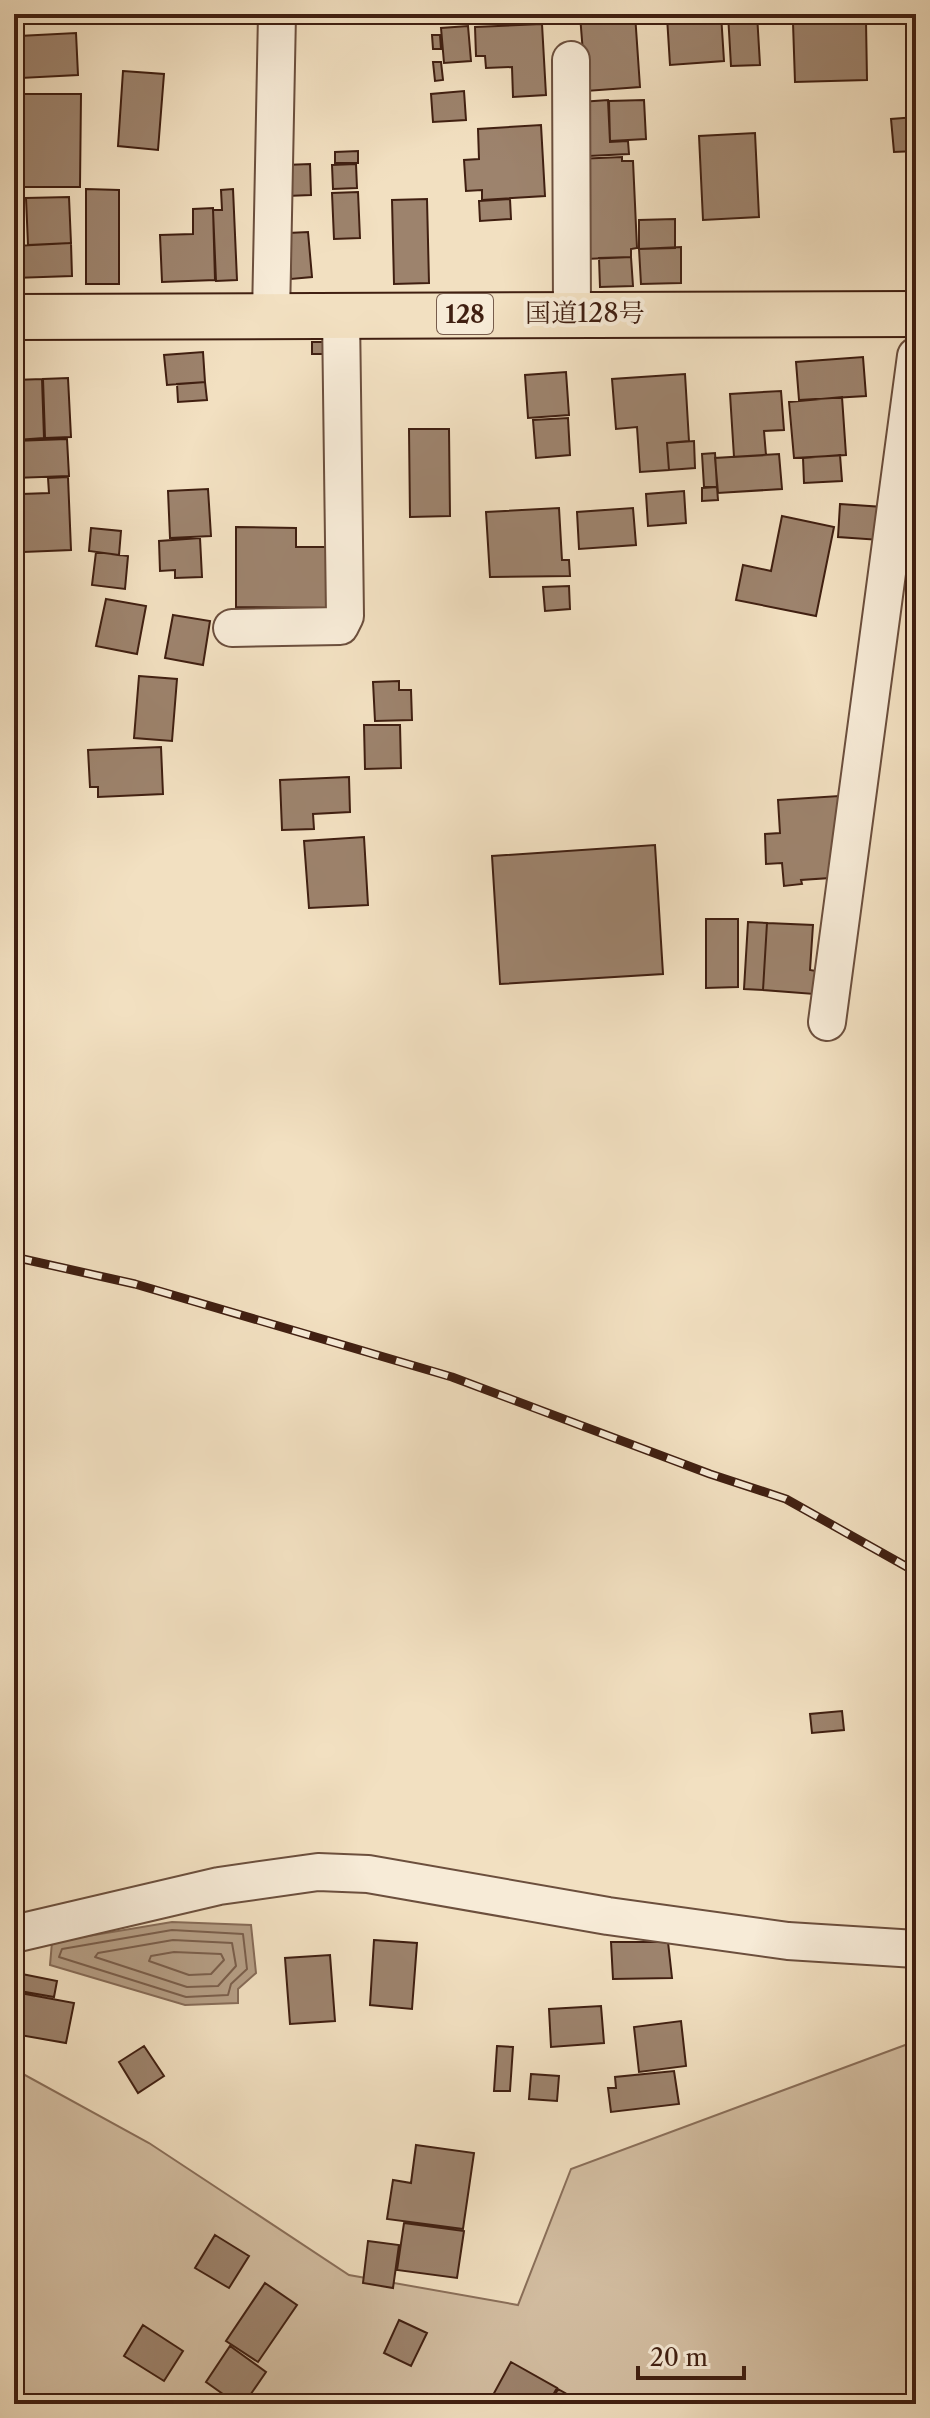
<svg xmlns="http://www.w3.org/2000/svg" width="930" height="2418" font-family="'Libre Caslon Text','Noto Serif JP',serif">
  <rect width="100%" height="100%" fill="#f2e0c1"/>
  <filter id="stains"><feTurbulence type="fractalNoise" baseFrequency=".0025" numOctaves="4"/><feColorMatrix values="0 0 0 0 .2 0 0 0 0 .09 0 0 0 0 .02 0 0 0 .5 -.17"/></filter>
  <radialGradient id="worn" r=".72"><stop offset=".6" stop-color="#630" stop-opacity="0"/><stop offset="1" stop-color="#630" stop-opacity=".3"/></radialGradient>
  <path fill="#d4bfa3" stroke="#8a6f5a" stroke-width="2" d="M916 2041V2404H14V2069L149 2143 349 2275 518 2305 571 2169Z"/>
  <path fill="#b59e85" stroke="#866b57" stroke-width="2" d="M172 1922 251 1925 256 1973 238 1989V2003L185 2005 50 1965 52 1942Z"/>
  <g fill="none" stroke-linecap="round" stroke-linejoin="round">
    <path stroke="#7a5e4b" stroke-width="2" d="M172 1930 243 1934 247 1969 231 1984 228 1995 186 1997 59 1957 62 1949Z
      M173 1940 232 1943 236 1966 218 1986 187 1987 95 1957 98 1953Z
      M174 1952 221 1954 224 1960 211 1974 189 1975 149 1961 151 1956Z"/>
  </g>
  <path fill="#9d836d" stroke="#401f11" stroke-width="2" d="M635 14 640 87 586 91 580 15Z
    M721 14 724 61 670 65 667 17Z
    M728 14H757L760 65 731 66Z
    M866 21 867 80 795 82 793 23Z
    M542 24 546 95 513 97 512 67 486 68 485 56H476L475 27Z
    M468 26 471 61 444 63 441 28Z
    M76 33 78 75 21 78 19 36Z
    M432 35H440L441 49H433Z
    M433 62H441L443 80 435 81Z
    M123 71 164 74 158 150 118 146Z
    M464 91 466 120 433 122 431 94Z
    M14 94H81L80 187H14Z
    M608 100 610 142 628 141 629 154 589 156 588 122 580 102Z
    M644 100 646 139 610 141 609 101Z
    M916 117V151L894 152 891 119Z
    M541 125 545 196 482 200V190L466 191 464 160 479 159 478 129Z
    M755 133 759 217 703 220 699 136Z
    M358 151V163H335V152Z
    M622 157V161H633L637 248 631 249V257L586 259 576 159Z
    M310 164 311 195 287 196 285 165Z
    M356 164 357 188 333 189 332 165Z
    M913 186H916V232L911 233 908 211 916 210Z
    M86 189 119 190V284H86Z
    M233 189 237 280 216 281 213 210H222L221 190Z
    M358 192 360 238 334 239 332 193Z
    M69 197 71 243 28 245 26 198Z
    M427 199 429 283 394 284 392 200Z
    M510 199 511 219 480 221 479 201Z
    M213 208 215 280 162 282 160 235 193 234V209Z
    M675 219V248L639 249V220Z
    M308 232 312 277 291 279 288 233Z
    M71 243 72 276 14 278V246Z
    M681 247V283L641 284 639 249Z
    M631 257 633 286 600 287 599 258Z
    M312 342H329V354H312Z
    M203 352 205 382 167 385 164 355Z
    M863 357 866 396 799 400 796 362Z
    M566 372 569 415 528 418 525 375Z
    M685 374 689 441 667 443 669 470 640 472 637 427 616 429 612 379Z
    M68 378 71 437 45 438 43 379Z
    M42 379 44 438 16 440 14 380Z
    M205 382 207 400 178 402 177 384Z
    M781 391 784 430 764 431 766 455 734 457 730 394Z
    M842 397 846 455 794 458 789 402Z
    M568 418 570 455 536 458 533 420Z
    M409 429H449L450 516 410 517Z
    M67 439 69 476 14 478V441Z
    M694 441 695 468 669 470 667 443Z
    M715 453 717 487H704L702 454Z
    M779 454 782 489 718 493 715 458Z
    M840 455 842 481 804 483 803 458Z
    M68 477 71 550 24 552 22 494 49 493 48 478Z
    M717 487 718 500 702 501V488Z
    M208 489 211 536 170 538 168 491Z
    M684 491 686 523 648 526 646 494Z
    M14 492H16V569H14Z
    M840 504 883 507 880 540 838 537Z
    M559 508 562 560H569L570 576 490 577 486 512Z
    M633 508 636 545 579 549 577 512Z
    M782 516 834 527 816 616 736 600 743 565 771 571Z
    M236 527 296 528V547H329V608L236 607Z
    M91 528 121 531 119 555 89 551Z
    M200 538 202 577 175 578V570L160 571 159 541Z
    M96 552 128 556 125 589 92 585Z
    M569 586 570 609 545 611 543 587Z
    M106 599 146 606 137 654 96 646Z
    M173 615 210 621 203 665 165 658Z
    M139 676 177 679 172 741 134 738Z
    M399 681V690H411L412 720 375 721 373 682Z
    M364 725H400L401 768 365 769Z
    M161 747 163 794 98 797V787H90L88 750Z
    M349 777 350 812 313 814 314 829 282 830 280 780Z
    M839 796 845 877 801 880 802 884 784 886 782 863 766 864 765 834 780 833 778 800Z
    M364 837 368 905 309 908 304 841Z
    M655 845 663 974 500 984 492 856Z
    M706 919H738V987L706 988Z
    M748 922 767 923 763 990 744 989Z
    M767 923 813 925 810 970 816 971 814 994 763 990Z
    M842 1711 844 1730 812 1733 810 1714Z
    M374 1940 417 1943 412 2009 370 2005Z
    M611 1942H668L672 1978 613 1979Z
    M330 1955 335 2021 290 2024 285 1958Z
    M17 1973 57 1981 54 1997 14 1990Z
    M20 1993 74 2003 66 2043 14 2034V2003L18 2004Z
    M601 2006 604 2043 551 2047 549 2009Z
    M681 2021 686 2066 639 2072 634 2027Z
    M144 2046 164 2076 138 2093 119 2062Z
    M497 2046 513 2047 510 2091H494Z
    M674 2071 679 2104 611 2112 608 2088H616L615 2077Z
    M531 2074 559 2076 557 2101 529 2099Z
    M416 2145 474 2153 463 2229 387 2219 393 2180 411 2183Z
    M404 2223 464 2231 457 2278 397 2270Z
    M215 2235 249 2256 229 2288 195 2268Z
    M368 2241 399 2245 393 2288 363 2283Z
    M265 2283 297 2305 258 2362 226 2341Z
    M399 2320 427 2333 411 2366 384 2353Z
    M143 2325 183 2351 164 2381 124 2356Z
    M230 2346 266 2372 244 2404H237L206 2382Z
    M511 2362 557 2388 548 2404H509L493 2395Z
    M558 2389 572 2397 569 2404H550Z"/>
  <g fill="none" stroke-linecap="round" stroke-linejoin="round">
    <g stroke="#6c4f3d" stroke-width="40">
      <path id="minor" d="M571 60 572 313
        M271 316 277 14
        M232 628 340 626 345 616 341 315
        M827 1022 916 356
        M14 1934 219 1886 318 1872 368 1874 608 1916 788 1941 916 1949"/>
    </g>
    <g stroke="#401f11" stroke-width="48">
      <path id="highway" d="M14 317 916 314"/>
    </g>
    <use href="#minor" stroke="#f7ebd7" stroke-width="36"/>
    <use href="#highway" stroke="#f2e0c1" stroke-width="44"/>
    <g stroke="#401f11" stroke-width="9">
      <path id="rail" d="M14 1257 135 1284 452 1377 710 1474 786 1499 916 1572"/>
    </g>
    <use href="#rail" stroke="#f7ebd7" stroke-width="6" stroke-dasharray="18" stroke-linecap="butt"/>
  </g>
  <g text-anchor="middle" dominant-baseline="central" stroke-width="8" stroke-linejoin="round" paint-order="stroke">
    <rect fill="#f7ebd7" stroke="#775c4c" stroke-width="2" x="437" y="294" width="56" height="40" rx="6"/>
    <g font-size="24" font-weight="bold" fill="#401f11">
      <text x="465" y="314">128</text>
    </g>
    <g font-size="26" fill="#401f11" stroke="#f7ebd7">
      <text x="585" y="313">国道128号</text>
    </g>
  </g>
  <rect width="930" height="2418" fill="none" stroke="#f2e0c1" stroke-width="48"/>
  <rect x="16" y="16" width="898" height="2386" fill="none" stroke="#401f11" stroke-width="4"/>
  <rect x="24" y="24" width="882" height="2370" fill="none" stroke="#401f11" stroke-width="2"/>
  <path d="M638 2366v12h106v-12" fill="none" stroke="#401f11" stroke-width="4"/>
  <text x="650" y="2366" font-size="24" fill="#401f11" stroke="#f7ebd7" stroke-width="6" paint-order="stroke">20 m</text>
  <rect width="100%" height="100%" filter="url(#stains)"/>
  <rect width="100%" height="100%" fill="url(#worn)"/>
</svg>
